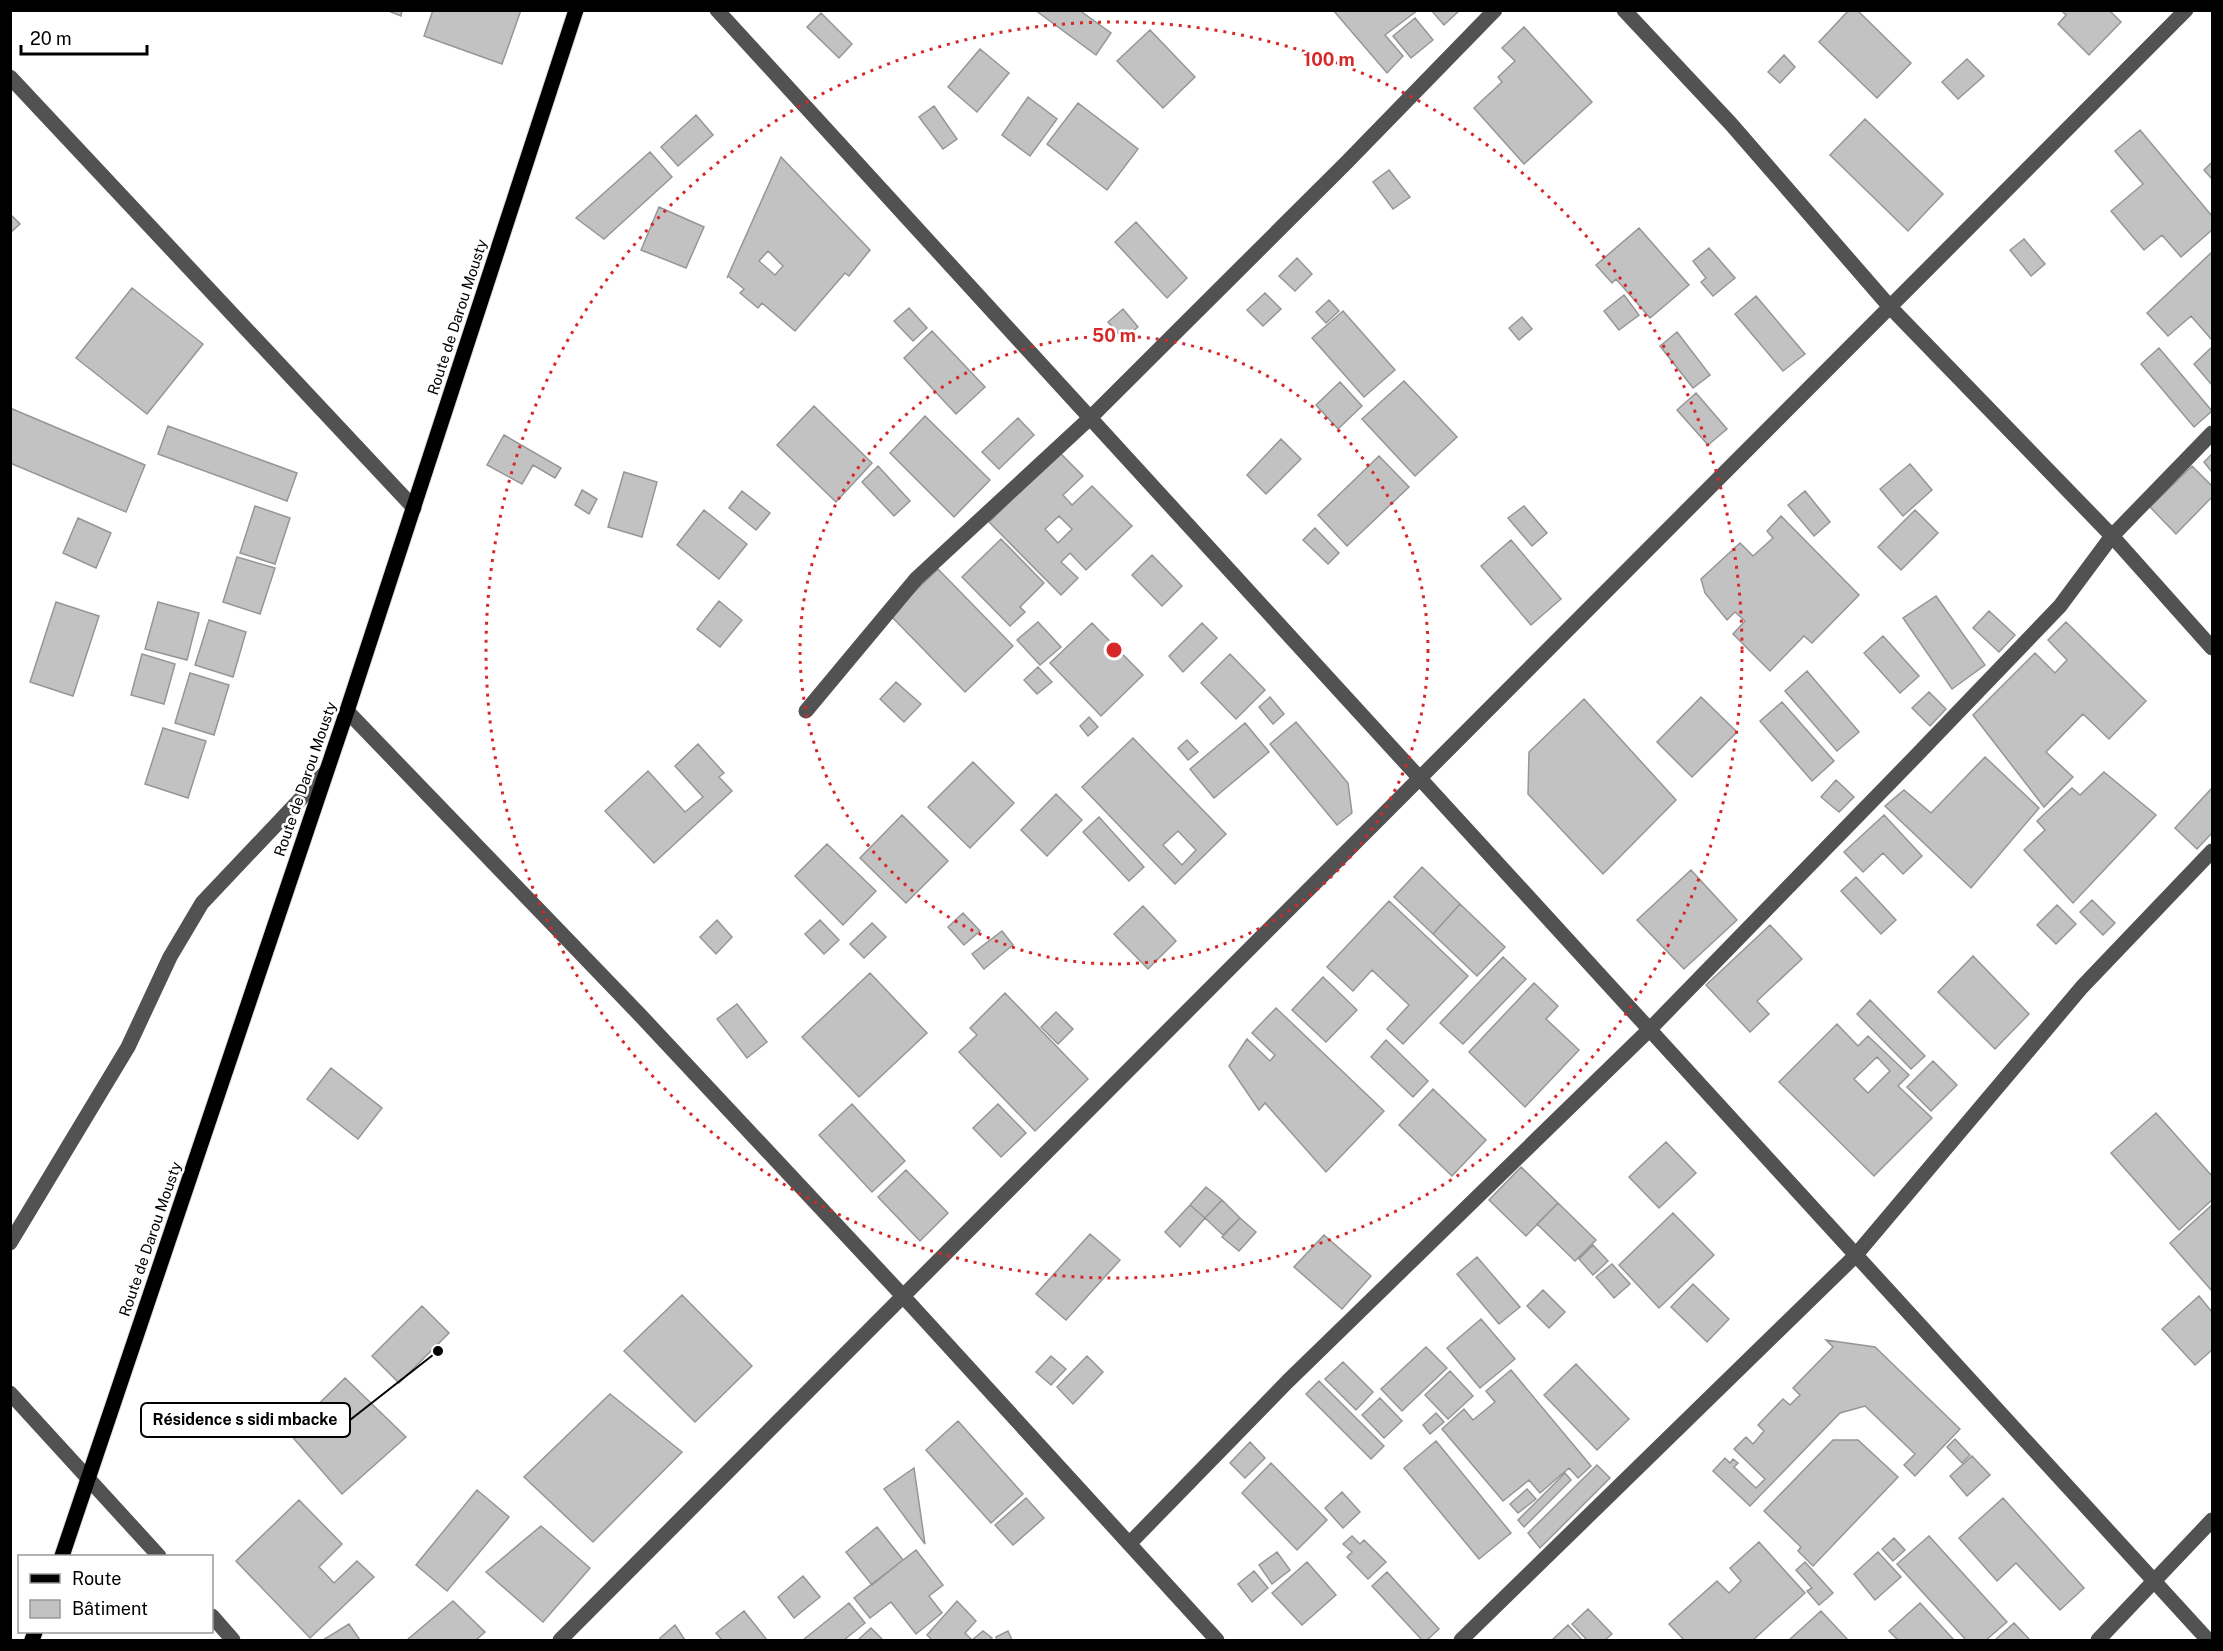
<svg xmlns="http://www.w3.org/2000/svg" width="2223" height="1651" font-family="'Public Sans',sans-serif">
  <rect width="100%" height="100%" fill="#fff"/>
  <path fill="#c2c2c2" stroke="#969696" stroke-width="1.5" fill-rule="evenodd" d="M386 10H402L401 16Z
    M433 10H521L502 64 424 36Z
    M1035 10H1079L1111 33 1096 55Z
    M1333 10H1418L1385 35 1403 56 1387 73Z
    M1431 10H1460L1444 25Z
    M1849 10H1857L1911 63 1877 98 1819 42Z
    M2061 10H2109L2121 22 2089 55 2058 24 2066 15Z
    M821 13 852 44 839 58 807 27Z
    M1415 18 1433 40 1411 58 1393 36Z
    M1524 27 1592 102 1524 164 1474 108 1502 82 1498 77 1515 61 1502 48Z
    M1150 30 1195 77 1163 108 1117 61Z
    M980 49 1009 73 977 112 948 87Z
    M1784 55 1795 67 1780 83 1768 72Z
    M1967 59 1984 76 1958 99 1942 82Z
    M1028 97 1057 119 1030 156 1002 135Z
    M1078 103 1138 149 1107 190 1047 144Z
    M934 106 957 139 943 149 919 117Z
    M696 115 713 135 678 166 661 147Z
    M1865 119 1943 194 1908 231 1830 155Z
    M2140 130 2212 216V230L2181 257 2162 235 2144 250 2111 211 2143 184 2115 151Z
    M650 152 672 177 604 239 576 218Z
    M781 157 870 250 849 276 845 273 795 331 762 303 758 308 740 293 744 289 728 276 727 278ZM768 251 783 266 775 275 759 261Z
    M2212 162V179L2204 170Z
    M1389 170 1410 197 1393 209 1373 182Z
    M659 207 704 227 686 268 641 250Z
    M10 214 20 224 10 233Z
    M1136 222 1187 278 1167 298 1115 242Z
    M1639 228 1689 285 1650 318 1616 279 1612 283 1596 265Z
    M2024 239 2045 264 2031 276 2010 250Z
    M1709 248 1735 278 1713 296 1701 282 1706 278 1693 261Z
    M2212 252V340L2191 316 2168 336 2147 313Z
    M1297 258 1312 274 1295 291 1279 276Z
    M132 288 203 344 147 414 76 358Z
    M1265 293 1281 309 1263 326 1247 310Z
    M1624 295 1639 315 1619 330 1604 311Z
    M1756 296 1805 354 1783 371 1735 314Z
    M1329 300 1339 311 1326 323 1316 312Z
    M909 308 927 328 913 341 894 321Z
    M1123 309 1138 327 1123 339 1108 322Z
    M1343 311 1395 370 1364 397 1312 338Z
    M1522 317 1532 329 1519 340 1509 328Z
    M932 331 985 387 956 414 904 358Z
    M1677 332 1710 375 1693 388 1660 346Z
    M2212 347V385L2194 364Z
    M2159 348 2212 411 2194 427 2141 364Z
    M1404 381 1457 437 1415 476 1362 419Z
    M1340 382 1362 406 1338 429 1316 405Z
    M1696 393 1727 429 1708 445 1677 410Z
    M814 406 872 463 836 502 777 445Z
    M10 408 145 465 126 512 10 463Z
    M925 416 990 480 954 517 890 453Z
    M1018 418 1034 435 999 469 982 452Z
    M168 426 297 473 287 501 158 454Z
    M504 435 561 468 555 478 533 465 522 484 487 465Z
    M1281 439 1301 459 1266 494 1247 475Z
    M1060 453 1083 476 1063 495 1072 505 1092 486 1132 526 1086 570 1070 553 1061 562 1078 578 1061 595 989 522ZM1059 516 1072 529 1058 543 1045 529Z
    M2212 454V472L2204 462Z
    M1379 456 1409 487 1347 546 1318 515Z
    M1910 464 1932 490 1903 516 1880 489Z
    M878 466 910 501 894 516 862 482Z
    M2192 466 2212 486V497L2176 534 2150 507Z
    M624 472 657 482 642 537 608 527Z
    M582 490 597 499 589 514 575 505Z
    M742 491 770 513 756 530 729 508Z
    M1805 491 1830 522 1814 536 1788 505Z
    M255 506 290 518 275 564 240 553Z
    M1524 506 1547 533 1532 546 1508 518Z
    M704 510 747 544 719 579 677 545Z
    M1915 510 1938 533 1901 570 1878 547Z
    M1781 516 1859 595 1812 643 1804 636 1770 671 1733 634 1745 621 1735 612 1727 620 1705 593 1701 579 1740 543 1753 556 1773 538 1767 531Z
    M78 518 111 533 96 568 63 553Z
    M1315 528 1339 553 1328 564 1303 540Z
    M1001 539 1044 583 1020 607 1025 612 1010 626 962 577Z
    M1511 540 1561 599 1531 625 1481 566Z
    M1152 555 1182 586 1162 606 1132 575Z
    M237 557 275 568 260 614 223 602Z
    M938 569 1013 646 965 692 890 615Z
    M1936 596 1985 665 1952 689 1903 618Z
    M719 601 742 620 720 647 697 629Z
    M56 602 99 616 73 696 30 682Z
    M158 602 199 613 187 660 145 649Z
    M1989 611 2015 635 1999 652 1973 628Z
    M209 620 246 632 233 677 195 665Z
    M1038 622 1061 647 1040 665 1017 640Z
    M2066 622 2146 701 2109 739 2083 714 2046 752 2073 777 2044 807 1973 715 2035 653 2055 673 2067 660 2048 640Z
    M1092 623 1143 675 1101 716 1050 663Z
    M1202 623 1217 638 1183 672 1169 656Z
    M1883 636 1919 676 1900 693 1864 653Z
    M142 654 175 664 164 704 131 695Z
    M1230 654 1265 690 1236 719 1201 683Z
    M1038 667 1052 682 1037 694 1024 680Z
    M1807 671 1859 732 1837 751 1785 691Z
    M190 673 229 685 214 735 175 723Z
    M896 682 921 704 904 722 880 699Z
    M1929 692 1946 709 1930 726 1912 708Z
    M1270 697 1284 714 1273 724 1259 707Z
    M1701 697 1737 732 1692 777 1657 742Z
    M1584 699 1676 800 1603 874 1528 794 1529 752Z
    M1782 702 1834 761 1812 781 1760 721Z
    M1089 717 1098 727 1088 736 1080 726Z
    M1296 722 1348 783 1352 813 1337 825 1270 744Z
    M1245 723 1269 752 1214 798 1190 769Z
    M163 728 206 741 188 798 145 784Z
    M1133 738 1226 834 1175 884 1082 787ZM1178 831 1196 850 1182 865 1163 845Z
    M1187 740 1198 752 1188 760 1178 748Z
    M698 744 724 773 719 777 732 791 654 863 605 811 648 771 685 812 703 797 675 766Z
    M1985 757 2039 808 1971 888 1885 806 1904 790 1931 813Z
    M973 762 1014 803 970 848 928 807Z
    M2104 772 2156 815 2073 903 2024 850 2045 830 2037 821 2072 788 2080 795Z
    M1836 780 1854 797 1839 812 1821 797Z
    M2212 788V833L2197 849 2175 828Z
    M1056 794 1082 820 1047 856 1021 830Z
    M902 815 948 861 906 903 860 858Z
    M1884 815 1922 856 1903 874 1883 853 1863 872 1844 852Z
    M1099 817 1144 867 1129 881 1083 832Z
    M827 844 876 891 843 925 795 876Z
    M1422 867 1460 904 1433 934 1394 897Z
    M1691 870 1737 920 1684 969 1637 920Z
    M1856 877 1896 920 1881 934 1841 891Z
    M2092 900 2115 923 2103 935 2080 912Z
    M1389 901 1468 976 1403 1044 1387 1029 1409 1005 1372 970 1353 991 1327 967Z
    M1460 904 1505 947 1477 976 1433 934Z
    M2057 905 2076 924 2056 944 2037 925Z
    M1143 906 1176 941 1148 969 1114 934Z
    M963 913 980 931 964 945 948 927Z
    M717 920 732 937 716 954 700 937Z
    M820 920 839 940 824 954 805 934Z
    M872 923 886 937 864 958 850 944Z
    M1770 925 1802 959 1757 1001 1769 1014 1750 1032 1706 985Z
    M1002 931 1013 945 984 969 972 954Z
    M1973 956 2029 1014 1995 1049 1938 992Z
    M1503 957 1526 979 1463 1044 1440 1023Z
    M870 973 927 1033 859 1097 802 1037Z
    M1323 977 1357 1010 1326 1042 1292 1010Z
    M1534 983 1558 1006 1546 1019 1579 1050 1525 1107 1469 1052Z
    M1005 993 1088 1079 1035 1131 959 1052 977 1035 970 1028Z
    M1870 1000 1925 1056 1911 1069 1857 1014Z
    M737 1004 767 1042 747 1058 717 1019Z
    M1276 1008 1384 1111 1326 1172 1265 1103 1259 1110 1229 1066 1247 1039 1270 1061 1275 1055 1252 1033Z
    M1056 1012 1073 1029 1058 1044 1041 1027Z
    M1837 1024 1858 1046 1868 1036 1909 1075 1898 1086 1932 1118 1874 1176 1779 1082ZM1877 1057 1890 1071 1868 1093 1854 1079Z
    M1386 1040 1428 1081 1413 1097 1371 1057Z
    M1933 1061 1957 1085 1931 1111 1907 1087Z
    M331 1068 382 1108 358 1139 307 1099Z
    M1433 1089 1486 1140 1452 1176 1399 1125Z
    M852 1104 905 1161 872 1192 819 1135Z
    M998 1104 1026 1133 1001 1157 973 1128Z
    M2156 1113 2212 1176V1200L2179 1230 2111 1153Z
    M1666 1142 1696 1173 1659 1208 1629 1177Z
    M1521 1167 1558 1203 1526 1236 1489 1200Z
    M906 1170 948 1213 920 1241 878 1197Z
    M1206 1187 1222 1200 1205 1218 1190 1205Z
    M1222 1200 1240 1218 1223 1235 1205 1218Z
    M1558 1203 1596 1240 1575 1261 1537 1224Z
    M1190 1205 1205 1218 1180 1247 1165 1232Z
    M2212 1205V1291L2170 1243Z
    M1673 1213 1714 1255 1659 1308 1619 1265Z
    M1240 1218 1256 1232 1239 1251 1222 1237Z
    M1090 1234 1120 1260 1066 1320 1036 1294Z
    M1324 1235 1371 1276 1342 1309 1294 1267Z
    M1593 1245 1608 1261 1593 1275 1579 1259Z
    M1477 1257 1520 1307 1499 1324 1457 1274Z
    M1612 1264 1630 1284 1614 1298 1596 1277Z
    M1693 1284 1729 1319 1707 1342 1671 1307Z
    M1543 1290 1565 1312 1549 1328 1527 1306Z
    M682 1295 752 1366 695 1422 624 1351Z
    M2199 1296 2212 1312V1350L2195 1365 2162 1329Z
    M422 1306 449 1333 399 1383 372 1356Z
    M1481 1319 1515 1359 1480 1388 1447 1348Z
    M1826 1340 1875 1347 1960 1429 1915 1476 1904 1465 1915 1454 1865 1406 1840 1413 1750 1506 1713 1471 1725 1458 1730 1463 1733 1459 1738 1463 1734 1467 1756 1488 1765 1479 1734 1449 1746 1437 1753 1444 1764 1431 1758 1425 1783 1399 1790 1405 1800 1395 1793 1388 1833 1347Z
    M1426 1347 1447 1368 1402 1411 1381 1389Z
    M1051 1356 1066 1369 1051 1385 1036 1372Z
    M1087 1356 1103 1372 1073 1404 1057 1387Z
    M1343 1362 1373 1392 1356 1410 1325 1379Z
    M1576 1364 1629 1419 1597 1450 1544 1395Z
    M1511 1370 1591 1466 1578 1478 1569 1468 1540 1493 1529 1480 1503 1501 1442 1429 1464 1409 1473 1420 1495 1402 1486 1391Z
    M1450 1371 1473 1396 1448 1419 1425 1395Z
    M345 1378 406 1437 342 1494 289 1433Z
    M1319 1381 1384 1446 1371 1459 1306 1394Z
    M610 1394 682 1452 593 1542 524 1477Z
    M1380 1398 1402 1421 1384 1438 1362 1415Z
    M1436 1413 1444 1422 1430 1434 1423 1425Z
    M958 1421 1023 1494 991 1523 926 1450Z
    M1955 1439 1970 1455 1962 1463 1947 1447Z
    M1833 1440H1858L1898 1477 1813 1566 1798 1551 1801 1547 1764 1511Z
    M1436 1441 1511 1533 1479 1559 1404 1468Z
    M1250 1442 1265 1458 1245 1478 1230 1463Z
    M1972 1456 1990 1475 1967 1496 1950 1476Z
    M1271 1463 1327 1520 1297 1550 1242 1493Z
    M1597 1465 1610 1478 1540 1548 1528 1533Z
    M914 1468 925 1544 884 1489Z
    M1565 1473 1571 1480 1524 1527 1518 1520Z
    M1527 1489 1536 1499 1518 1513 1510 1504Z
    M477 1490 509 1517 447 1591 416 1565Z
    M1342 1492 1360 1512 1343 1528 1325 1508Z
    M1026 1498 1044 1518 1013 1545 995 1525Z
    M2003 1498 2084 1588 2060 1610 2016 1563 1997 1581 1959 1538Z
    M299 1500 342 1544 319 1567 334 1583 357 1561 374 1577 310 1638 236 1561Z
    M541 1526 590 1568 543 1622 486 1572Z
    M877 1527 903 1560 872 1585 846 1552Z
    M1352 1536 1360 1544 1364 1540 1386 1562 1368 1579 1347 1557 1352 1552 1343 1544Z
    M1929 1536 2007 1622 1986 1640H1966L1897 1564Z
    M1894 1538 1905 1550 1893 1561 1882 1549Z
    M1759 1542 1805 1593 1753 1640H1684L1669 1624 1717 1581 1729 1593 1741 1581 1730 1568Z
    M916 1550 943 1585 929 1596 942 1613 916 1634 891 1602 870 1618 854 1598Z
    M1277 1552 1290 1570 1272 1584 1259 1565Z
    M1878 1552 1901 1577 1875 1600 1854 1574Z
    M1307 1562 1336 1595 1302 1625 1272 1593Z
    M1805 1562 1833 1593 1819 1605 1807 1591 1812 1588 1796 1570Z
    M1254 1571 1268 1588 1252 1602 1238 1584Z
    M1387 1572 1439 1629 1427 1640H1422L1372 1586Z
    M803 1576 820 1597 794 1618 778 1597Z
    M453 1601 485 1632 476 1640H407Z
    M957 1601 976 1621 965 1633 972 1640 983 1631 992 1638 989 1640H932L927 1635Z
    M849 1603 865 1623 844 1640H803Z
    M1920 1603 1954 1640H1898L1889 1631Z
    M1588 1609 1612 1634 1605 1640H1587L1572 1624Z
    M744 1611 767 1640H722L716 1633Z
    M1821 1611 1848 1640H1789Z
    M2014 1623 2030 1640H1995Z
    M349 1624 360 1640H323Z
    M675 1625 685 1640H660V1638Z
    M1568 1625 1582 1640H1552Z
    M871 1628 883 1640H858Z
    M1008 1631 1012 1640H997L996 1637Z"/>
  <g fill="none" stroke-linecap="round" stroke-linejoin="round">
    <g stroke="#dbdbdb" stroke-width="17">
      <path id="major" d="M62 1556 347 711 576 10
        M32 1640 35 1632"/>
    </g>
    <path stroke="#525252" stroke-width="15" d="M717 10 2208 1640
      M1624 10 1731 124 1890 307 2112 536 2212 648
      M10 77 414 508
      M347 711 640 1015 903 1296 1217 1640
      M806 711 916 579 1090 418 1345 164 1495 10
      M10 1243 128 1047 170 957 202 903 326 772
      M10 1393 159 1556
      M1129 1544 1288 1381 1649 1030 1913 759 2060 606 2112 536 2212 433
      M212 1616 233 1640
      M560 1640 2186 10
      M1461 1640 1855 1256 2082 987 2212 851
      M2098 1640 2212 1520"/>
    <use href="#major" stroke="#000" stroke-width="15"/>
  </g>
  <g fill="none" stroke="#d62828" stroke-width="3" stroke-dasharray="3 6">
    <circle cx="1114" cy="650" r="314"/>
    <circle cx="1114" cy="650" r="628"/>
  </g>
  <g text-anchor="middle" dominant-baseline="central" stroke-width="5" stroke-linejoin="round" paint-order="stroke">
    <g font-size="15" fill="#000" stroke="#fff">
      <text transform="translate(457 317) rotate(-72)">Route de Darou Mousty</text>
      <text transform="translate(305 779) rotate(-71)">Route de Darou Mousty</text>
      <text transform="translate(150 1239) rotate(-71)">Route de Darou Mousty</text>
    </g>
  </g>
  <circle cx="1114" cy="650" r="9" fill="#d62828" stroke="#fff" stroke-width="3"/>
  <g font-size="18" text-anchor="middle" font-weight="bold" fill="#d62828" stroke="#fff" stroke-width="5" stroke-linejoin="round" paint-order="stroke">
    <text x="1329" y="66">100 m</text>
    <text x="1114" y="342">50 m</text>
  </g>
  <path fill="none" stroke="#000" stroke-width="2" d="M438 1351L350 1420"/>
  <circle fill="#000" stroke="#fff" stroke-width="2" cx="438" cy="1351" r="6"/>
  <rect fill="#fff" stroke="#000" stroke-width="2" x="141" y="1403" width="209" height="34" rx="6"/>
  <g font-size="16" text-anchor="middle" font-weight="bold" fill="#000">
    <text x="245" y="1425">Résidence s sidi mbacke</text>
  </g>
  <rect width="2223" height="1651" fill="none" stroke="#000000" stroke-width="24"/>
  <rect x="18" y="1555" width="195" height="78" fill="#ffffff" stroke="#999999" stroke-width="1.5"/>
  <rect x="30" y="1574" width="30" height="9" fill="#000000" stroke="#999999" stroke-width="1.5"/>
  <text x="72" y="1585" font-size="18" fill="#000000">Route</text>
  <rect x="30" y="1600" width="30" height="18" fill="#c2c2c2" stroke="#999999" stroke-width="1.5"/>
  <text x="72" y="1615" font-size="18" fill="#000000">Bâtiment</text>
  <path d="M21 45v9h126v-9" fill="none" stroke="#000000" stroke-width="3"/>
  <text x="30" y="45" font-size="18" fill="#000000" stroke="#ffffff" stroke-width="4.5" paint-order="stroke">20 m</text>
</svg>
